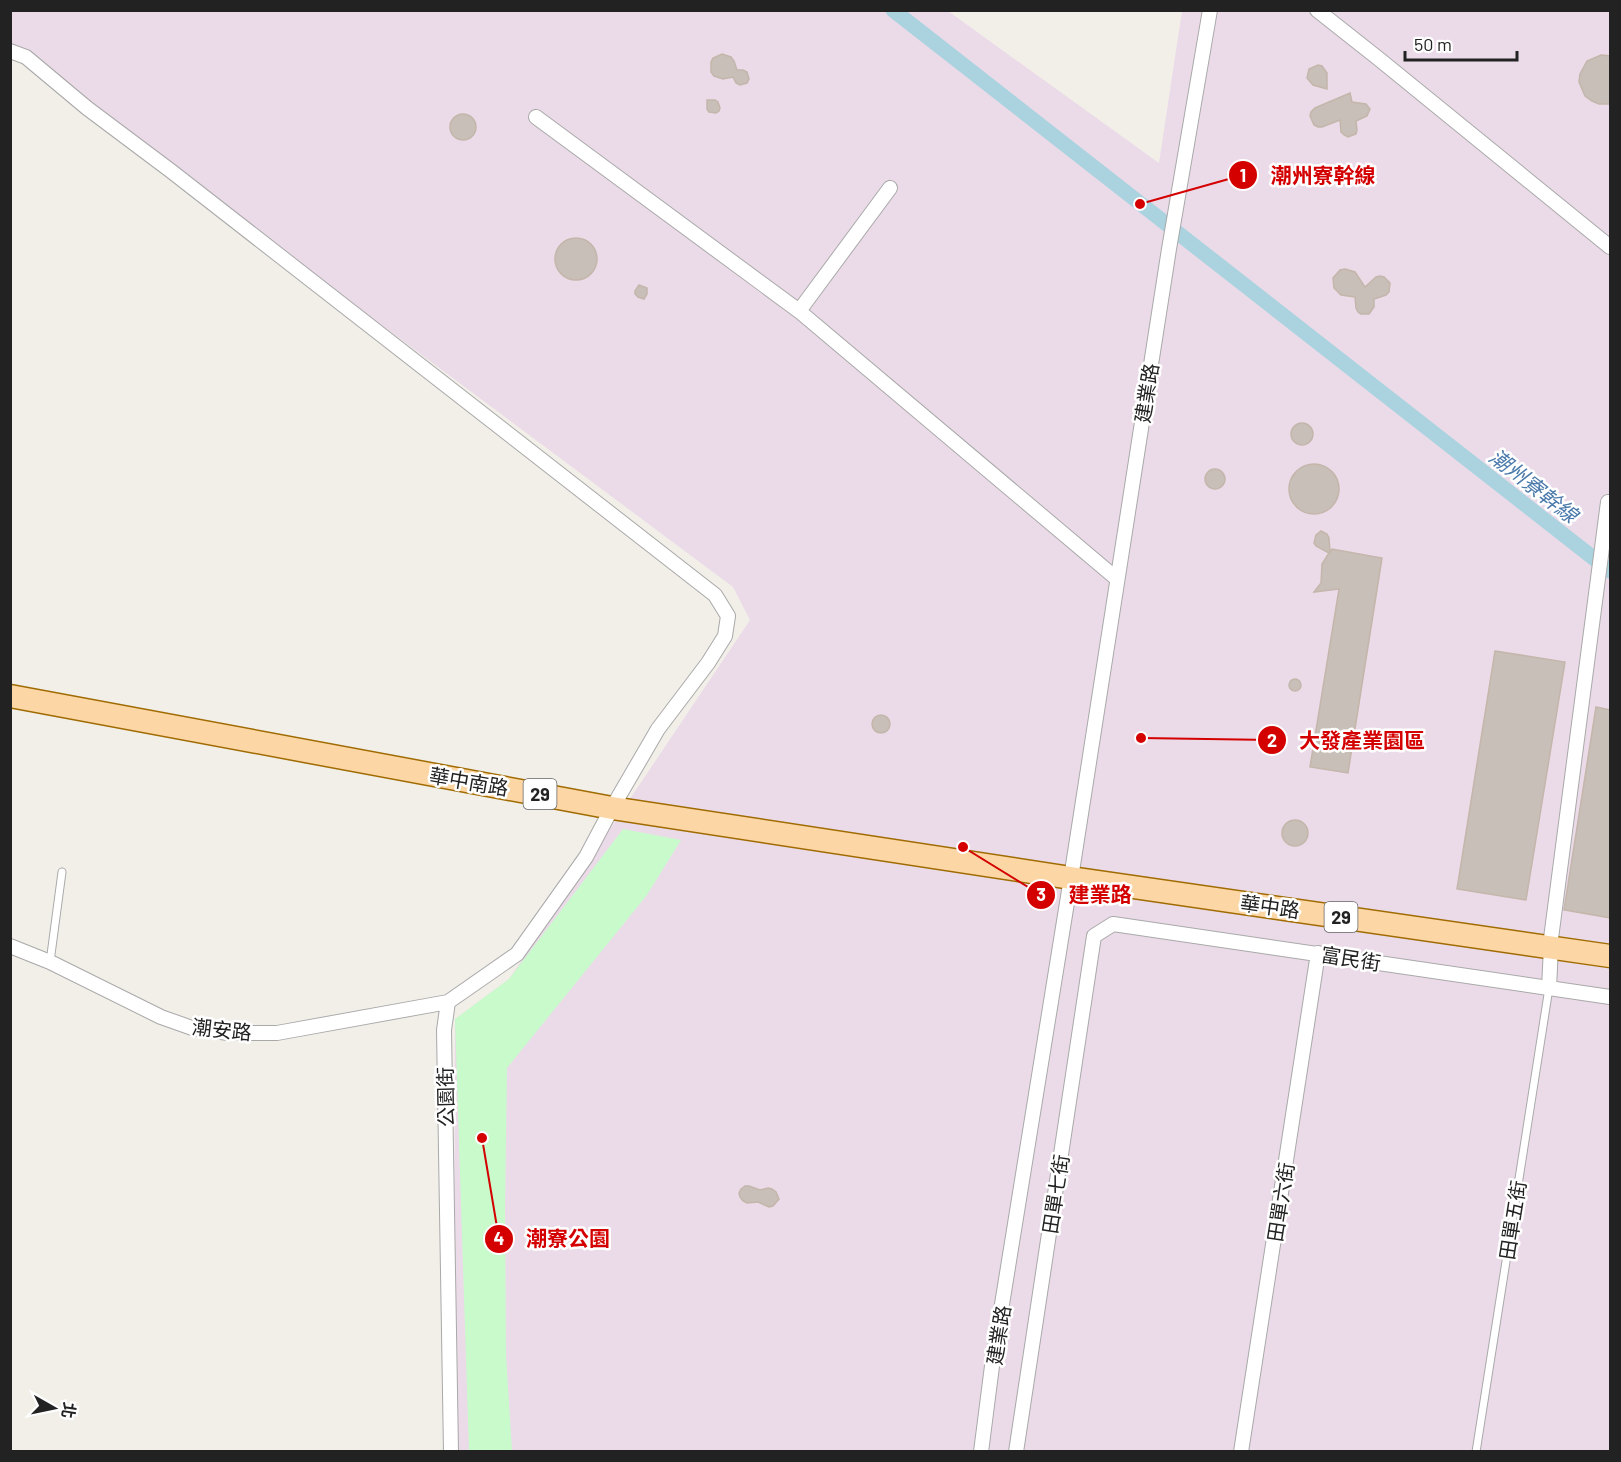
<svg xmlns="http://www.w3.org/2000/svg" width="1621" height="1462" font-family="Barlow,'Noto Sans TC',sans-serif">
  <rect width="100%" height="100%" fill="#f2efe9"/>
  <path fill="#ebdbe8" d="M11 10 948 11 1159 163 1182 11H1610V1451H454L455 1019 509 979 750 620 733 587 21 56 11 50Z"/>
  <path fill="#c8facc" d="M623 829 681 840 647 895 507 1068 505 1208 506 1356 512 1451H469L455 1019 509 979Z"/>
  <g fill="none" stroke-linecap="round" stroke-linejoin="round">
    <path stroke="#aad3df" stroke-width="15" d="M893 10 1610 571"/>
  </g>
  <path fill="#c7bfb8" stroke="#c4b6ab" stroke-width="1.5" d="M722 54 731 57 734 61 737 70H743L747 72 749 79 747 83 740 85 736 83 733 77 723 79 714 76 711 72V62L713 58Z
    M1601 55 1611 56V104H1599L1592 101 1585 96 1579 82 1580 74 1587 61Z
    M1318 65 1322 66 1327 73V89L1313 85 1307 78 1309 69Z
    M1350 93 1352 102 1366 104 1370 109 1367 116 1356 121 1357 130 1356 134 1348 137 1344 135 1341 132 1340 120 1322 127H1318L1314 125 1310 116 1311 112 1315 108Z
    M707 100H715L718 102 720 108 719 111 716 113 709 112 707 109Z
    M450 127a13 13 0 1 1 26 0a13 13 0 1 1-26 0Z
    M555 259a21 21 0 1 1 42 0a21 21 0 1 1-42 0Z
    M1345 269 1355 272 1365 287 1376 277 1380 276 1384 277 1390 283 1389 292 1386 295 1374 299V307L1369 314H1361L1358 312 1356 308 1355 297 1341 295 1334 288 1333 278 1340 270Z
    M639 285 647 288V294L644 299 638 297 635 294V291Z
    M1291 434a11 11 0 1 1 22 0a11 11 0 1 1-22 0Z
    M1289 489a25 25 0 1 1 50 0a25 25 0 1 1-50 0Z
    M1205 479a10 10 0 1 1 20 0a10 10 0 1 1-20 0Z
    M1321 531 1327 534 1329 538 1330 552 1332 549 1382 558 1348 773 1310 767 1339 589 1314 592 1321 583 1322 564 1329 553 1316 546 1314 543 1316 535Z
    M1495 651 1565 662 1526 900 1457 889Z
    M1289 685a6 6 0 1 1 12 0a6 6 0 1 1-12 0Z
    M1596 707 1611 710V918L1564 910Z
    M872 724a9 9 0 1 1 18 0a9 9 0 1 1-18 0Z
    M1282 833a13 13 0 1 1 26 0a13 13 0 1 1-26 0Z
    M745 1186H749L760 1190 768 1188 772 1189 776 1192 779 1199 773 1206 769 1207 758 1202 747 1203 743 1201 740 1197 739 1193 741 1189Z"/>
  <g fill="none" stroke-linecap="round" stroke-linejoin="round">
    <g stroke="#a9a9a9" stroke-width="9">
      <path id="lane" d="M50 962 62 872
        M1476 1452 1549 988"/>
    </g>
    <g stroke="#a9a9a9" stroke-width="16">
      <path id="street" d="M1317 10 1379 59 1610 247
        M10 51 26 57 87 108 171 171 715 595 728 616 725 636 708 663 658 729 612 808 586 857 517 954 448 1002 444 1030 451 1452
        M536 117 799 311 1117 579
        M799 311 890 188
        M10 946 50 962 161 1017 192 1028 228 1033H277L448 1002
        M1549 988 1551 947 1550 946 1608 502
        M981 1452 992 1366 1071 878 1169 249 1210 10
        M1016 1452 1094 936 1113 924 1610 997
        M1241 1452 1318 953"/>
    </g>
    <g stroke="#a06b00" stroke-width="25">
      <path id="primary" d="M10 696 612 808 1071 878 1610 956"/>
    </g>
    <use href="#lane" stroke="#fff" stroke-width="7"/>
    <use href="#street" stroke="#fff" stroke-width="14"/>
    <use href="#primary" stroke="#fcd6a4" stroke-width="22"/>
  </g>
  <g text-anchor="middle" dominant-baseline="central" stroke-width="5" stroke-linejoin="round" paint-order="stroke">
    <g fill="#fff" stroke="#646464" stroke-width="1.5">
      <rect x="523.5" y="779" width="33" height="30" rx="4.5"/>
      <rect x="1324.5" y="902" width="33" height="30" rx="4.5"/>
    </g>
    <g font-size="18" font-weight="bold" fill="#222">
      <text x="540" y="794">29</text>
      <text x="1341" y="917">29</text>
    </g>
    <g font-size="20" fill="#222" stroke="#fff">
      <text transform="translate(1146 393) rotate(-81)">建業路</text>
      <text transform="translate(469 781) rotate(10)">華中南路</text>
      <text transform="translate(1270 906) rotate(8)">華中路</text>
      <text transform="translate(1351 958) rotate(9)">富民街</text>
      <text transform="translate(222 1029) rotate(6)">潮安路</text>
      <text transform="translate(445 1097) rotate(-91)">公園街</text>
      <text transform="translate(1055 1194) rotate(-81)">田單七街</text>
      <text transform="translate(1280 1202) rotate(-81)">田單六街</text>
      <text transform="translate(1512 1220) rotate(-81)">田單五街</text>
      <text transform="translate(998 1335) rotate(-81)">建業路</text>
    </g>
    <g font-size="21" font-style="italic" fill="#4a7aab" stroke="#fff">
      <text transform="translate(1534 485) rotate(38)">潮州寮幹線</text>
    </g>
  </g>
  <path fill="none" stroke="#d40000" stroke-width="2" d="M1140 204L1243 175M1141 738L1272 740M963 847L1041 895M482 1138L499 1239"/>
  <g fill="#d40000" stroke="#fff" stroke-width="2">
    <circle cx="1140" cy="204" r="6"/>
    <circle cx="1141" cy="738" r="6"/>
    <circle cx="963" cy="847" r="6"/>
    <circle cx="482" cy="1138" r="6"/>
    <circle cx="1243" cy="175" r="15"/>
    <circle cx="1272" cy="740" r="15"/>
    <circle cx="1041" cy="895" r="15"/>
    <circle cx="499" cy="1239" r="15"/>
  </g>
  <g font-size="18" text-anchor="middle" font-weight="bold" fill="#fff">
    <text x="1243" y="182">1</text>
    <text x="1272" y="747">2</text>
    <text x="1041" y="901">3</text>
    <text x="499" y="1245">4</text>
  </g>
  <g font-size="21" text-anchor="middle" font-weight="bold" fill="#d40000" stroke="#fff" stroke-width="5" stroke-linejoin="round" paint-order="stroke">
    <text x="1323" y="183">潮州寮幹線</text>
    <text x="1362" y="748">大發產業園區</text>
    <text x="1100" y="902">建業路</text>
    <text x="568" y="1246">潮寮公園</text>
  </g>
  <rect width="1621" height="1462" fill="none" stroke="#222222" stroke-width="24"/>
  <g transform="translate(54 1408) rotate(99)" stroke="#ffffff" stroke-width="4.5" paint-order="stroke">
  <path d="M0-4.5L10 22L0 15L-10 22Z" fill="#222222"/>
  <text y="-9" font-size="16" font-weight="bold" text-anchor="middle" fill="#222222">北</text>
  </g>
  <path d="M1405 51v9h112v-9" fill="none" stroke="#222222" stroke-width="3"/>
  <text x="1414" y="51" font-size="18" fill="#222222" stroke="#ffffff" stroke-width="4.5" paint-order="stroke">50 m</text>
</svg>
